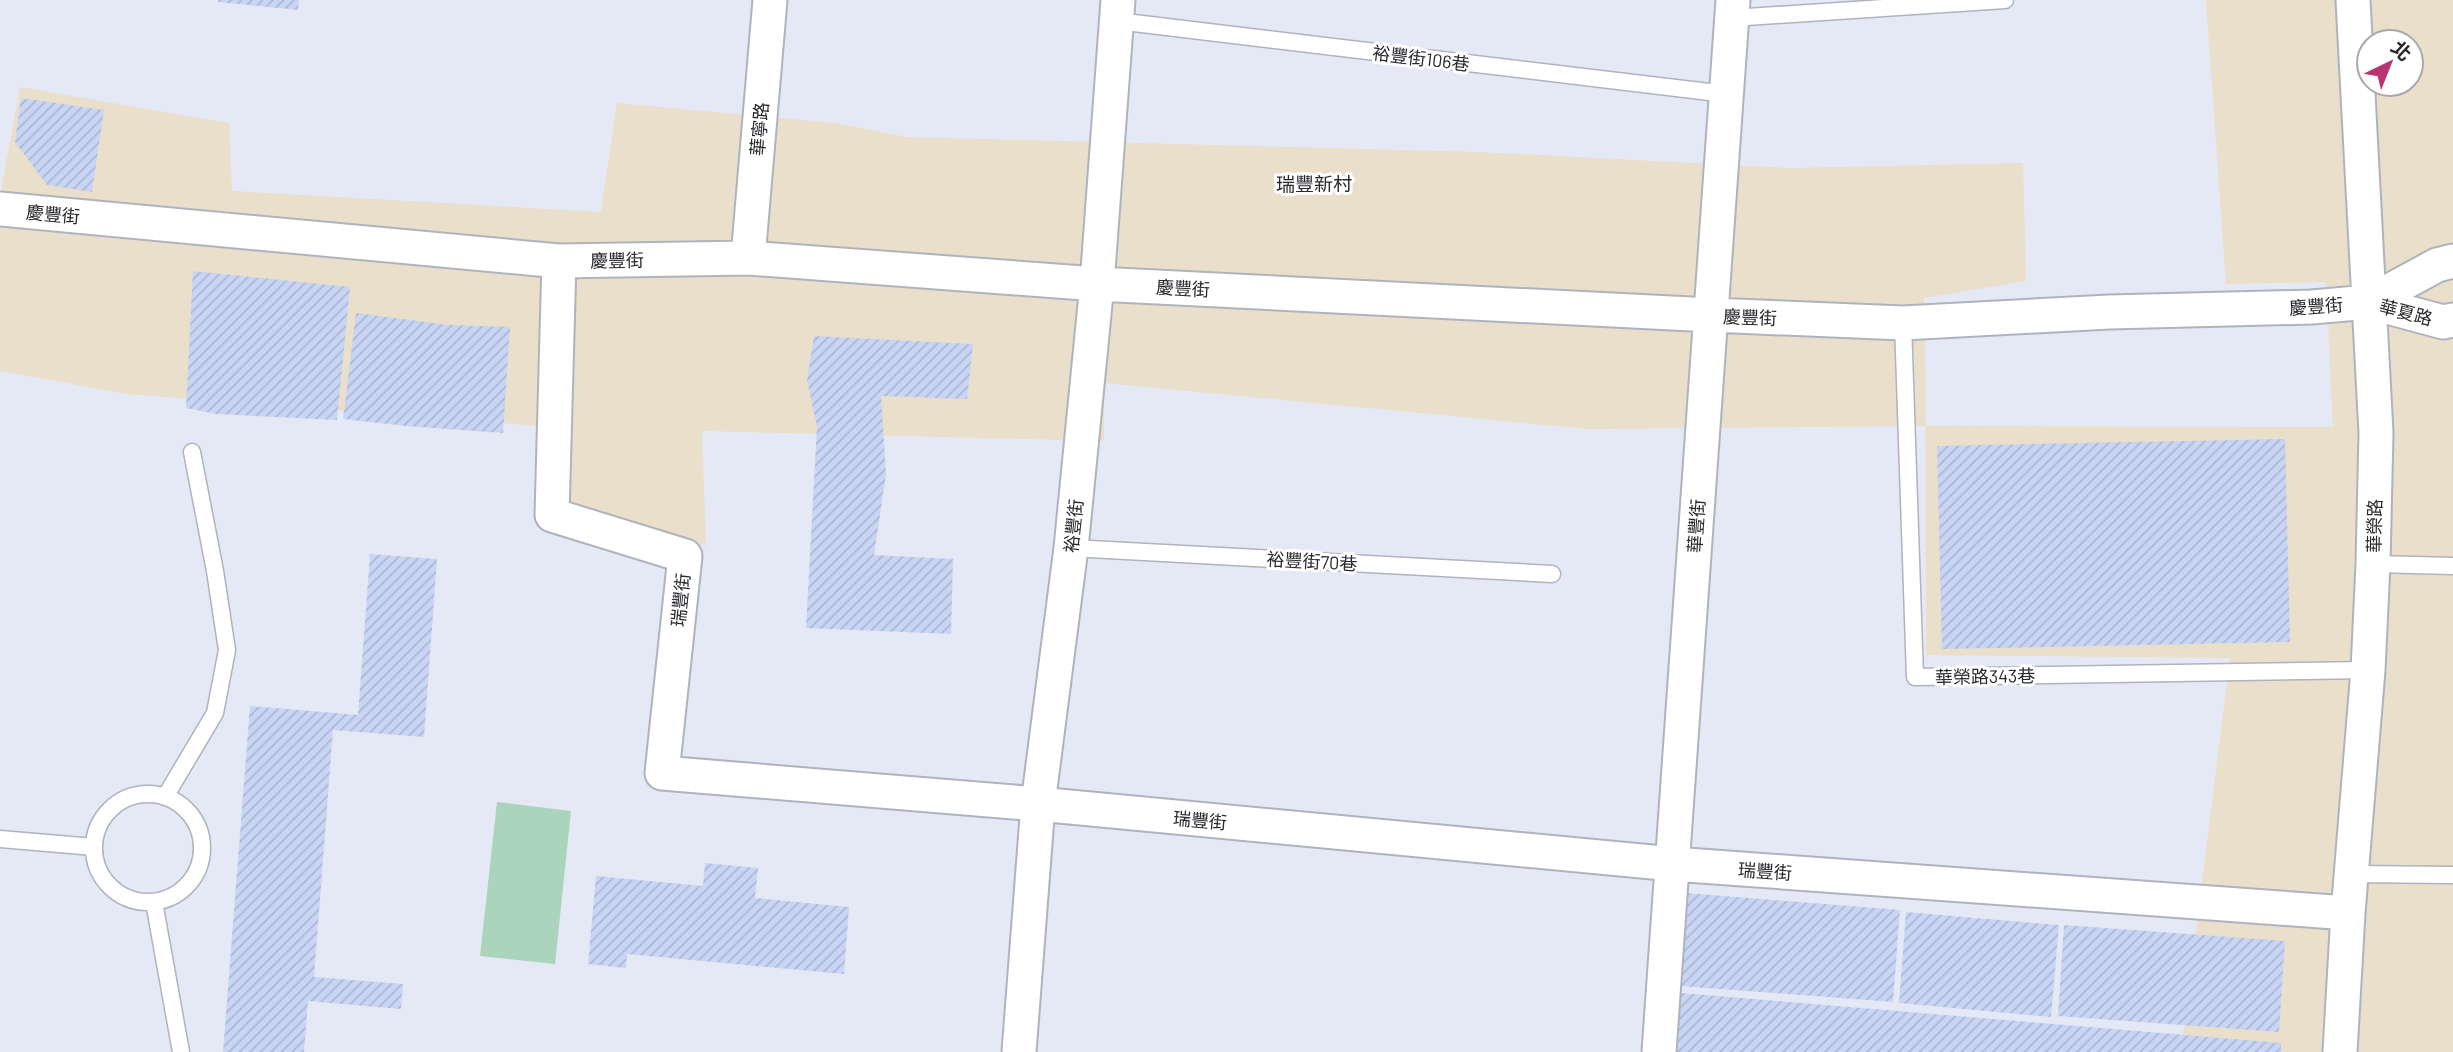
<svg xmlns="http://www.w3.org/2000/svg" width="2453" height="1052" font-family="Barlow,'Noto Sans TC',sans-serif">
  <defs>
    <pattern id="building-hatch" width="6" height="6" patternUnits="userSpaceOnUse" patternTransform="scale(1.75)"><rect width="6" height="6" fill="#c9d5f5"/><path d="M-1 1l2-2M0 6l6-6M5 7l2-2" fill="none" stroke="#adb7d2"/></pattern>
  </defs>
  <rect width="100%" height="100%" fill="#e5e9f5"/>
  <path fill="#e9dfca" fill-rule="evenodd" d="M2206 0H2453V1052H2181L2230 658 1926 655 1925 426 1588 429 1104 383V441L702 431 706 546 566 505 573 431 526 425 127 394 0 371V196L20 87 229 123 232 191 601 212 617 103 835 123 907 137 1479 152 1790 168 2023 163 2026 281 1924 298 1926 426 2333 427 2326 282 2226 284ZM2369 42H2411V84H2369Z"/>
  <path fill="#aad4bc" d="M497 802 571 811 555 964 480 956Z"/>
  <path fill="url(#building-hatch)" d="M218 0H299L298 10 218 2Z
    M21 98 104 110 92 192 47 185 15 142Z
    M193 271 350 287 337 420 216 414 186 408Z
    M356 313 448 325 510 327 503 433 406 426 343 419Z
    M814 336 973 344 967 399 881 396 886 474 874 555 953 559 951 634 806 628 817 426 807 380Z
    M2285 439 2290 642 1942 649 1937 446Z
    M370 554 437 559 424 737 333 730 314 977 403 984 401 1009 308 1001 304 1052H223L250 706 358 715Z
    M705 863 758 868 755 898 849 907 844 974 627 954 626 968 588 964 596 876 703 886Z
    M1687 893 1900 910 1893 1002 1680 986Z
    M1906 912 2059 925 2051 1017 1899 1003Z
    M2064 925 2285 941 2279 1032 2058 1016Z
    M1681 993 2281 1043V1052H1676Z"/>
  <g fill="none" stroke-linecap="round" stroke-linejoin="round">
    <g stroke="#aeb3be" stroke-width="19">
      <path id="service" d="M1732 18 2005 0
        M1117 21 1726 94
        M1903 323 1915 677 2368 670
        M1071 548 1552 574
        M2373 564 2453 566
        M94 848a54 54 0 1 1 108 0a54 54 0 1 1-108 0Z
        M165 797 215 713 227 650 215 571 192 452
        M0 839 94 847
        M2352 874 2453 875
        M154 902 181 1052"/>
    </g>
    <g stroke="#aeb3be" stroke-width="37">
      <path id="minor" d="M0 209 559 261 748 258 1097 284 1711 315 1903 323 2109 312 2312 307 2369 302 2443 322 2453 320
        M748 258 770 0
        M559 261 552 515 685 556 662 773 1038 804 1673 864 2348 913
        M2369 302 2437 265 2453 261
        M1019 1052 1038 804 1071 548 1097 284 1118 0
        M1659 1052 1733 0
        M2340 1052 2348 913 2368 670 2373 564 2376 433 2353 0"/>
    </g>
    <use href="#service" stroke="#fff" stroke-width="16"/>
    <use href="#minor" stroke="#fff" stroke-width="33"/>
  </g>
  <g text-anchor="middle" dominant-baseline="central" stroke-width="6" stroke-linejoin="round" paint-order="stroke">
    <g font-size="18" fill="#27292d" stroke="#fff">
      <text transform="translate(1421 58) rotate(7)">裕豐街106巷</text>
      <text transform="translate(759 129) rotate(-85)">華寧路</text>
      <text transform="translate(53 214) rotate(5)">慶豐街</text>
      <text transform="translate(617 260) rotate(-1)">慶豐街</text>
      <text transform="translate(1183 288) rotate(3)">慶豐街</text>
      <text transform="translate(2316 306) rotate(-4)">慶豐街</text>
      <text transform="translate(2406 312) rotate(15)">華夏路</text>
      <text transform="translate(1750 317) rotate(2)">慶豐街</text>
      <text transform="translate(1073 526) rotate(-84)">裕豐街</text>
      <text transform="translate(1696 526) rotate(-86)">華豐街</text>
      <text transform="translate(2374 526) rotate(-89)">華榮路</text>
      <text transform="translate(1312 561) rotate(3)">裕豐街70巷</text>
      <text transform="translate(680 600) rotate(-84)">瑞豐街</text>
      <text transform="translate(1985 676) rotate(-1)">華榮路343巷</text>
      <text transform="translate(1200 820) rotate(5)">瑞豐街</text>
      <text transform="translate(1765 871) rotate(4)">瑞豐街</text>
    </g>
    <g font-size="19" fill="#27292d" stroke="#fff">
      <text x="1314" y="183">瑞豐新村</text>
    </g>
  </g>
  <g transform="translate(2390 63) rotate(43)"><circle r="33" fill="#ffffff" stroke="#a9a9ab" stroke-width="2"/>
  <path d="M0-5L12 26L0 18L-12 26Z" fill="#ba3373"/>
  <text y="-10" font-size="19" font-weight="bold" text-anchor="middle" fill="#27292d">北</text>
  </g>
</svg>
